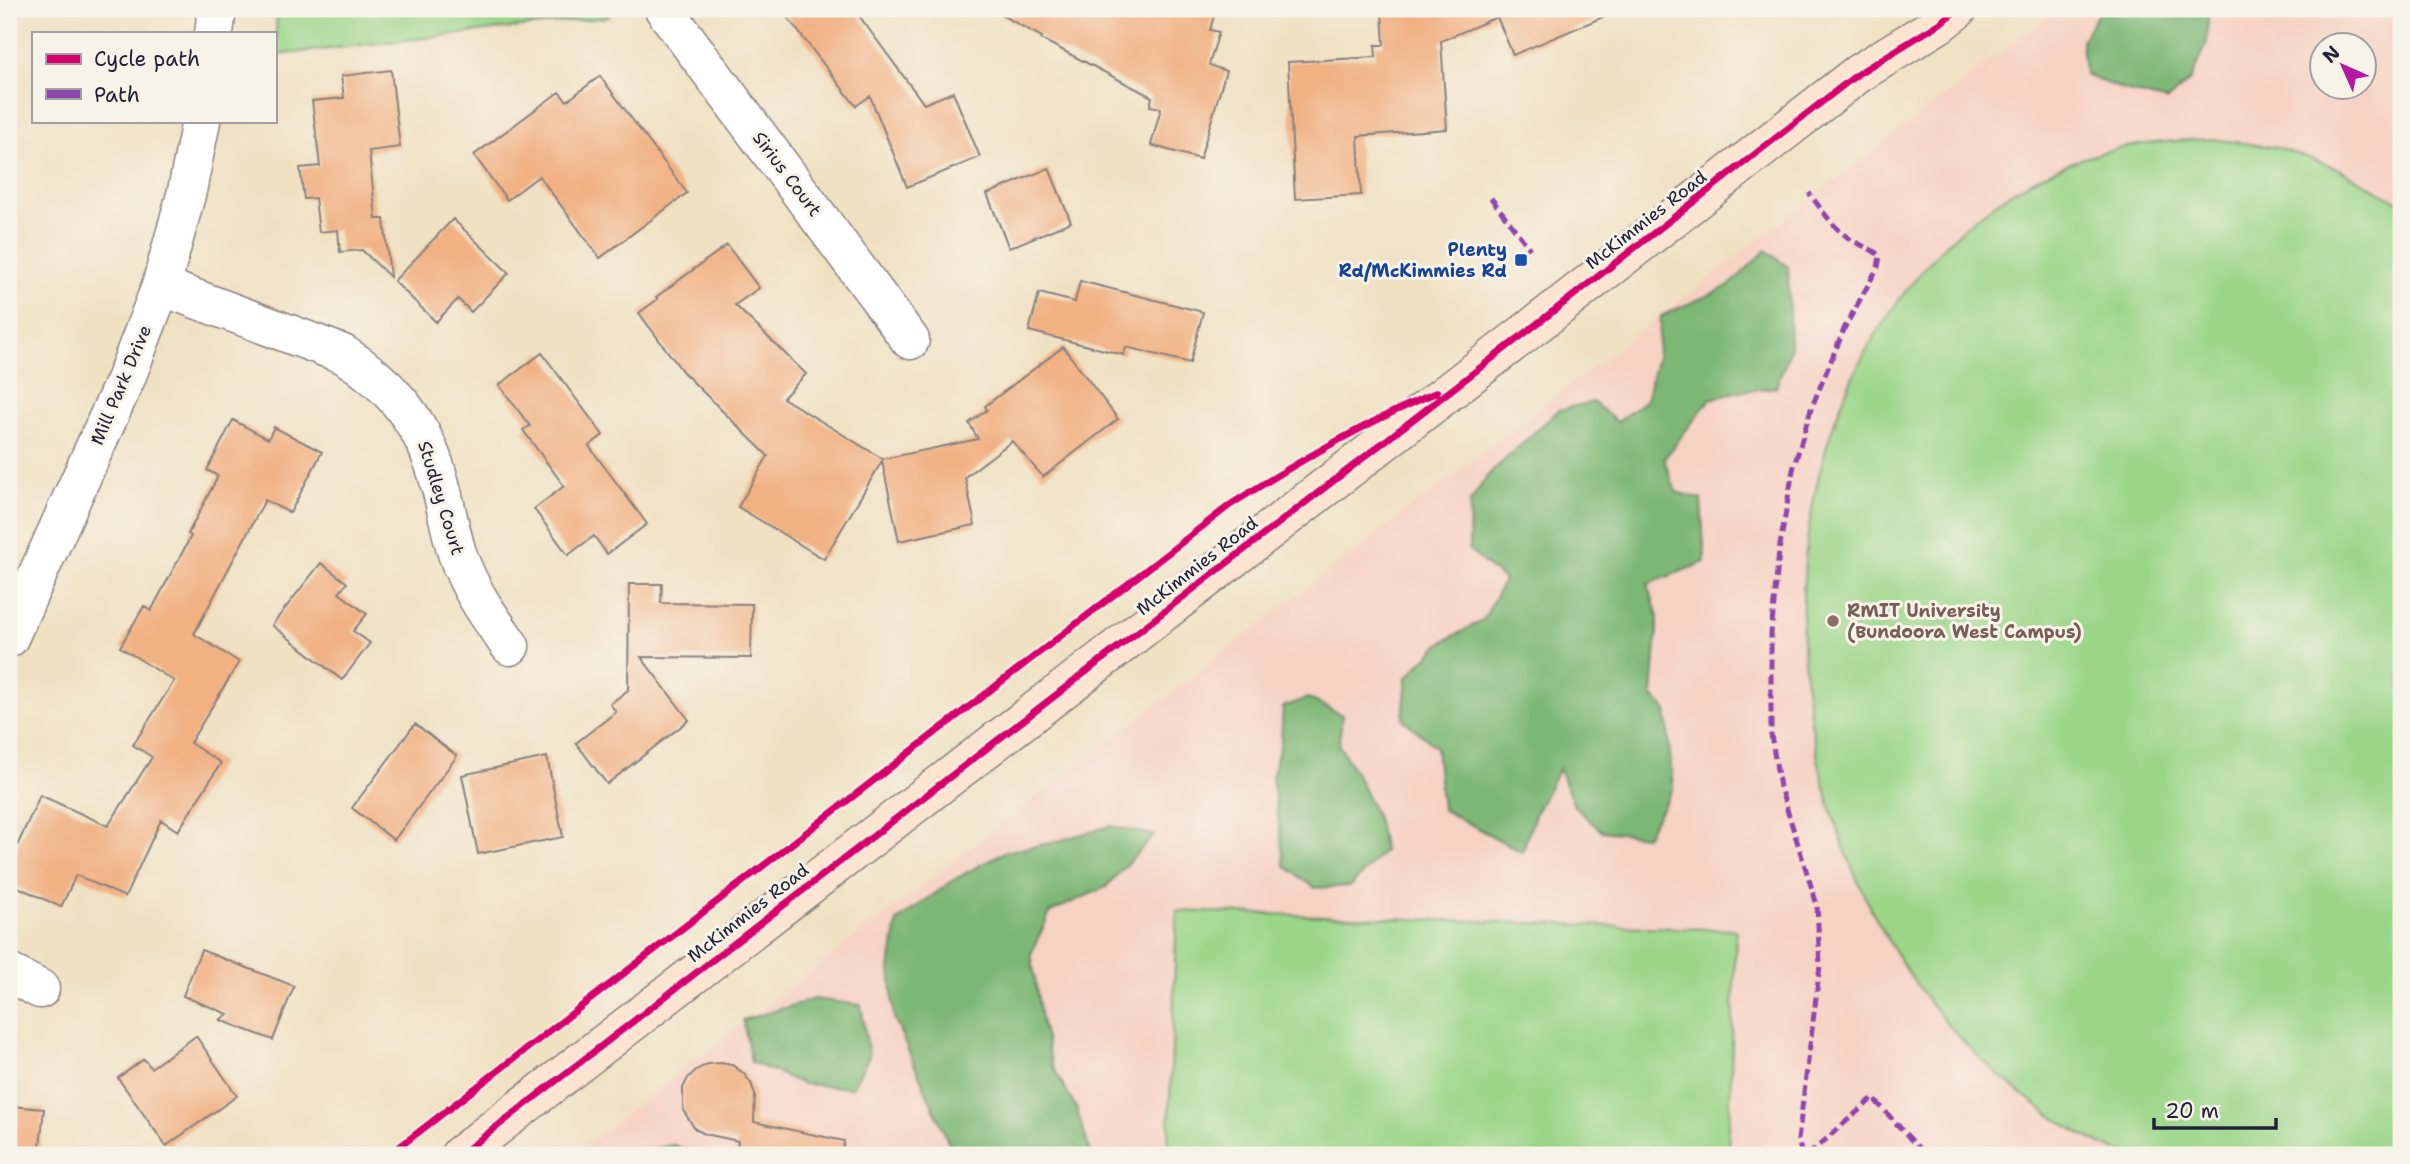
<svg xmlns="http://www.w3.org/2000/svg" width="2410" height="1164" font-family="'Shantell Sans',sans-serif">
  <rect width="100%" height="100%" fill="#f7f3e8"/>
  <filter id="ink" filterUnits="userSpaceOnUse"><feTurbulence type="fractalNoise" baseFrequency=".0143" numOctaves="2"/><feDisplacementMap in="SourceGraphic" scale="14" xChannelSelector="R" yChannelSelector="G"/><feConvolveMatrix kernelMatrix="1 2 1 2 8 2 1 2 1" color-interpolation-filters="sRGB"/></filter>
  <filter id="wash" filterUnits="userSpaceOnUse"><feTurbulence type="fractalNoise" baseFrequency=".00686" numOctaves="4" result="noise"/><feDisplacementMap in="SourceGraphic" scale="28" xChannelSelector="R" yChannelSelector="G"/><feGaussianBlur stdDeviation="1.57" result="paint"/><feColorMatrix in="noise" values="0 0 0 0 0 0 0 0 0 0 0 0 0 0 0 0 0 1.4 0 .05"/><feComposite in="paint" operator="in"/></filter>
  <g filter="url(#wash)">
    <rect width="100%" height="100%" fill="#f0e1c3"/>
    <path fill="#f6d2c3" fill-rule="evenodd" d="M2057 9H2401V1155H573ZM2322 46H2364V88H2322Z"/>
    <path fill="#9cd689" stroke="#5f7c62" stroke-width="2" d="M277 9H605L609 17 275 55Z
      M2212 139 2279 148 2339 169 2401 203V1147L2379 1155C2319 1155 2260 1155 2200 1155 2181 1155 2143 1159 2127 1154 2076 1139 2016 1092 1978 1056 1807 890 1754 601 1850 383 1860 359 1875 335 1890 313 1937 243 2003 185 2084 158 2128 143 2166 141 2212 139Z
      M1177 911 1736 930 1728 1155H1168Z"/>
    <path fill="#7db775" stroke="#506c58" stroke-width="2" d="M2101 9H2208L2207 44 2190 80 2167 101 2124 90 2085 75 2082 40Z
      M1766 250 1788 267 1790 350 1776 387 1735 392 1710 399 1664 459 1676 492 1701 499 1705 562 1648 584 1658 617 1652 696 1666 709 1673 789 1646 836 1601 831 1574 806 1559 769 1536 812 1522 852 1442 809 1436 747 1403 719 1407 677 1441 643 1484 619 1504 580 1469 550 1470 502 1488 475 1559 410 1593 402 1617 422 1646 400 1657 357 1661 316 1729 286Z
      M1308 698 1342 715 1339 745 1359 779 1377 818 1384 851 1351 886 1315 888 1285 866 1272 777 1281 741 1283 707Z
      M1110 826 1154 835 1106 887 1050 912 1031 954 1041 1019 1052 1065 1076 1108 1089 1148V1155H954L894 1018 890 968 897 921 955 879 1004 852 1051 843Z
      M814 999 861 1005 869 1056 852 1088 803 1084 751 1062 743 1020Z
      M673 1145 701 1155H622L626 1154Z"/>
    <g id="blocks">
      <path fill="#f1b183" d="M781 9H854L924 104 953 92 980 157 907 187 870 96 856 106Z
        M990 9H1216L1210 30 1219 32 1209 65 1226 71 1200 159 1151 145 1161 108 1150 106 1152 97 1041 39 1042 37Z
        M1422 9H1622L1513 55 1497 17 1441 41 1447 129 1358 136 1361 195 1295 199 1288 62 1376 57 1375 45H1384L1382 12Z
        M391 70 400 147 369 151 376 219H384L390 277 362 250 340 252 338 230 319 232 315 198 304 199 300 168 320 166 312 101 344 98 341 76Z
        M600 76 687 193 600 258 539 176 507 200 474 155 559 92 567 101Z
        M1049 168 1071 222 1009 248 987 194Z
        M453 219 509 273 471 312 458 299 436 322 394 281Z
        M727 245 759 288 735 305 806 374 783 398 883 459 978 439 969 423 987 410 985 406 1063 347 1118 419 1043 477 1012 441 965 477 975 525 899 541 882 461 824 559 738 507 768 456 683 372 639 313 658 299 656 297Z
        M1080 281 1203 312 1190 363 1126 347 1124 355 1029 331 1039 293 1075 302Z
        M542 353 603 435 589 446 647 524 607 554 594 536 568 555 534 509 564 486 523 430 530 426 499 385Z
        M233 420 268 439 274 427 322 452 290 513 265 500 194 634 239 662 190 743 221 763 178 831 161 820 125 897 76 875 61 907 9 883V864L40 795 108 826 152 757 133 745 174 681 120 647 144 606 151 611 191 536 188 534 218 476 207 470Z
        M321 563 347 583 339 593 367 614 353 631 370 643 342 680 272 625Z
        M629 584H662L661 603 752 604 751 658 641 657 689 720 607 784 576 743 616 712 610 704 628 690Z
        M415 724 457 756 394 840 352 808Z
        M547 757 563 837 478 854 462 775Z
        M201 950 294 986 273 1040 220 1020 228 1014 183 996Z
        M196 1036 237 1096 166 1146 118 1078 144 1059 151 1068Z
        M721 1063 732 1065 743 1073 751 1083 755 1095 754 1122 844 1141 842 1155H736L738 1141 705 1134 695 1129 683 1110V1088L688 1078 696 1070 708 1064Z
        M11 1106 44 1109 39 1155H9Z"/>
    </g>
  </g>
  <g filter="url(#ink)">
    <use href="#blocks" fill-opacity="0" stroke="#89827f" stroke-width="2"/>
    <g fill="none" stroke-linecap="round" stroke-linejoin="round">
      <g stroke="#89827f" stroke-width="41">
        <path id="street" d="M664 9 910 340
          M214 33 217 9
          M161 286 343 354C386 381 417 415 434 464 444 492 448 524 457 553 469 589 488 615 510 646
          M9 638 126 378 161 286 187 191 201 121
          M9 973 40 989"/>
      </g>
      <g stroke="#89827f" stroke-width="41">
        <path id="secondary" d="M460 1155 1560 306 1859 73 1939 24 1958 9"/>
      </g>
      <use href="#street" stroke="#fff" stroke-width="38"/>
      <use href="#secondary" stroke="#fce5d0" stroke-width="38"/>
      <path stroke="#8e44ad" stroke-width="5" stroke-dasharray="10 5" stroke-linecap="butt" d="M1491 198 1530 249
        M1802 1155 1798 1140 1820 966 1817 905 1780 787 1771 735V634L1779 551 1793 470 1811 409 1845 327 1878 267 1880 256C1870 247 1857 245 1846 236 1831 225 1820 207 1809 193
        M1808 1155 1873 1098 1925 1155"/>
      <g stroke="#f7f3e8" stroke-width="11">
        <path id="cycleway" d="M389 1155 1230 505C1297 462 1364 423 1437 392
          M460 1155 1560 306 1859 73 1939 24 1958 9"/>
      </g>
      <use href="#cycleway" stroke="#d6006c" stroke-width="7"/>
    </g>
  </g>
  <rect fill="#1a4fb4" stroke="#f7f3e8" stroke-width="2.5" x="1514" y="253" width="14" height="14" rx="3.5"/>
  <circle fill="#8d6e63" stroke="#f7f3e8" stroke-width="2.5" cx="1833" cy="621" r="7"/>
  <g text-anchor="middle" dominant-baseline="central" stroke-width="6" stroke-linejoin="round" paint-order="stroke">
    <g font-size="18" fill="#22223b" stroke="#f7f3e8">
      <text transform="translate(787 174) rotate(53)">Sirius Court</text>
      <text transform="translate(1646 220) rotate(-38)">McKimmies Road</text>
      <text transform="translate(121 385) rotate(-67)">Mill Park Drive</text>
      <text transform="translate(441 498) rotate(73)">Studley Court</text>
      <text transform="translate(1197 566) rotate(-38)">McKimmies Road</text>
      <text transform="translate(748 913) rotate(-38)">McKimmies Road</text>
    </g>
    <g font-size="18" font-weight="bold" fill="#164399" stroke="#f7f3e8" text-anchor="end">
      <text x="1507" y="250">Plenty<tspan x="1507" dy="21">Rd/McKimmies Rd</tspan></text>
    </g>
    <g font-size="18" font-weight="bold" fill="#785e54" stroke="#f7f3e8" text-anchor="start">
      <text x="1847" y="611">RMIT University<tspan x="1847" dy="21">(Bundoora West Campus)</tspan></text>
    </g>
  </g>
  <rect width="2410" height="1164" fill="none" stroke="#f7f3e8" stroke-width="35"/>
  <rect x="32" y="32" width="245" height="91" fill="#f7f3e8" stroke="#a29fa3" stroke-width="2"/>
  <rect x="46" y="54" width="35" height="10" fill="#d6006c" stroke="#a29fa3" stroke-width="2"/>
  <text x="94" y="66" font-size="21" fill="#22223b">Cycle path</text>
  <rect x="46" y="89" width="35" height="10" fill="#8e44ad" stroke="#a29fa3" stroke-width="2"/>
  <text x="94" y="102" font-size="21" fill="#22223b">Path</text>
  <g transform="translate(2343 66) rotate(315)"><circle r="33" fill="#f7f3e8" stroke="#a29fa3" stroke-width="2"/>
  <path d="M0-5L12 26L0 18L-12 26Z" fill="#b5179e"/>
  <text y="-10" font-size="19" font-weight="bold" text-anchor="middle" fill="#22223b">N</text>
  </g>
  <path d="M2154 1118v10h122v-10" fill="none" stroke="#22223b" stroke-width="3.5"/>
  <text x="2165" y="1118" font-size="21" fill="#22223b" stroke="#f7f3e8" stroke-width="5" paint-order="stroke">20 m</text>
</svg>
